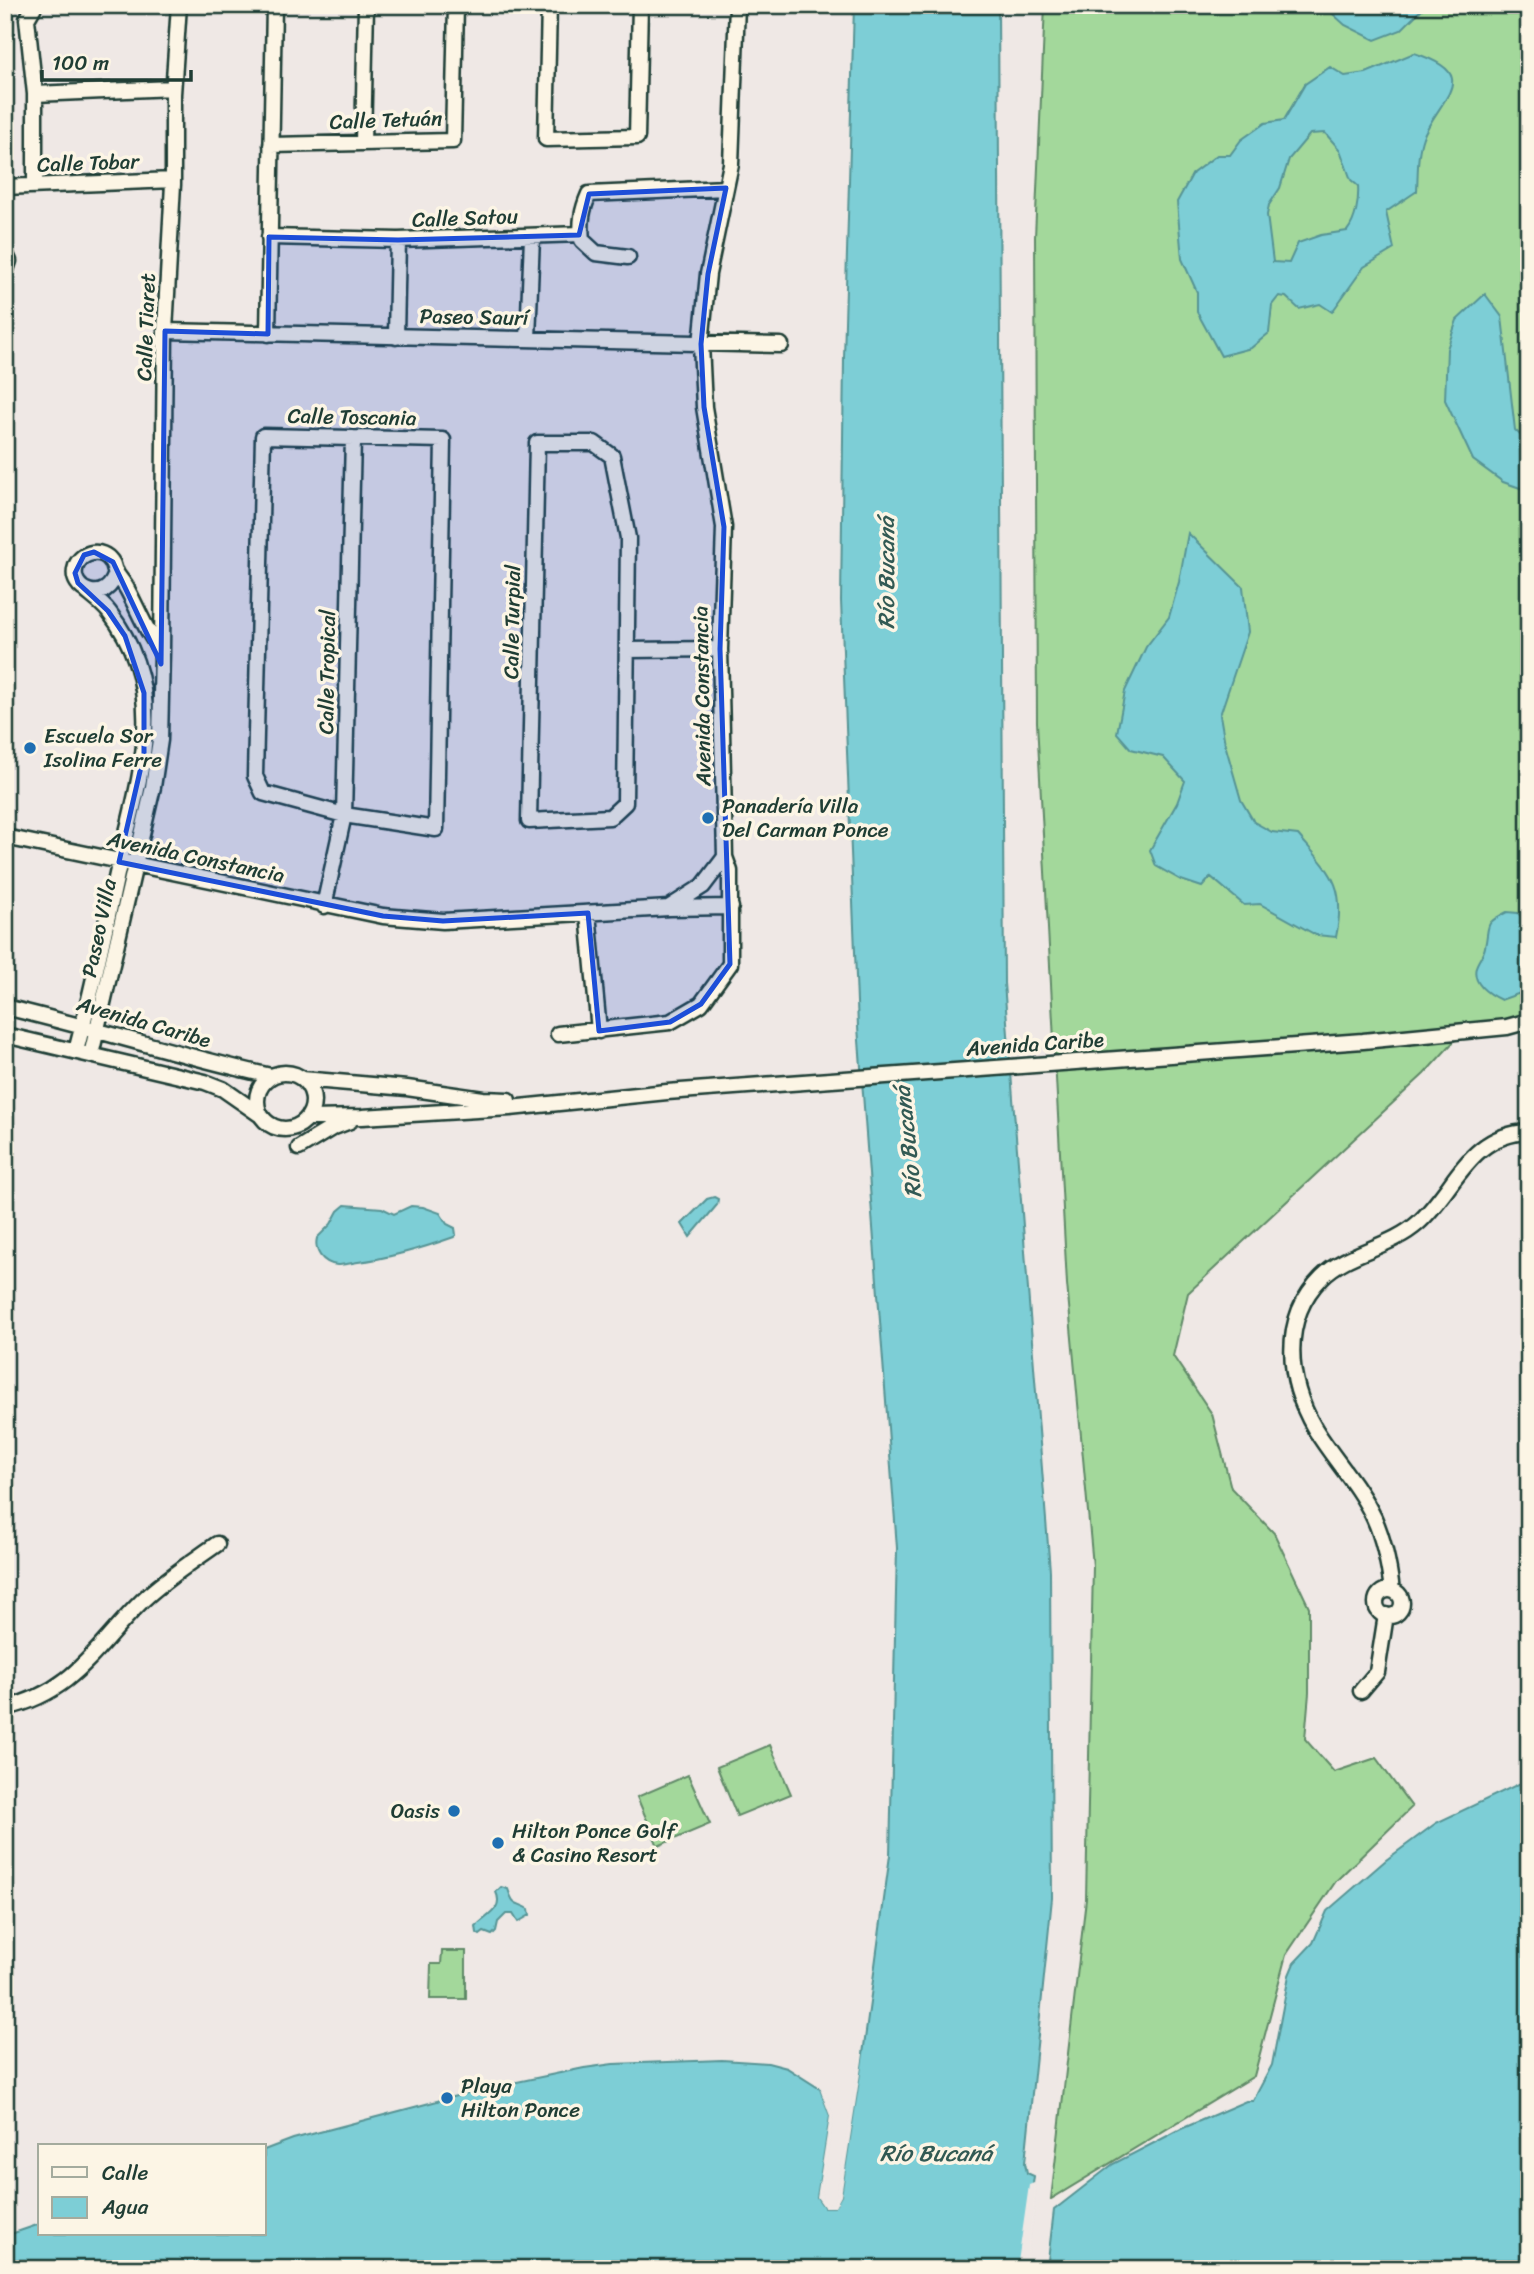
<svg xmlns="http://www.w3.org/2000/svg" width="1534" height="2274" font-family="Sriracha,sans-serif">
  <rect width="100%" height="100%" fill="#efe8e5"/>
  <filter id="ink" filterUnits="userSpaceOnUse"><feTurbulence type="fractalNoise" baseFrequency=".0143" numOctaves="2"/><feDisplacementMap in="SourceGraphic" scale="14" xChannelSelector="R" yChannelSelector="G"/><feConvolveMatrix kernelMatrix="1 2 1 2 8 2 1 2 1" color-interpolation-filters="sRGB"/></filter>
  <g filter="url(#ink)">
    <path fill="#a3d89b" stroke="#618a68" stroke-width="2" d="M1045 5H1529V1016L1510 1021 1468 1026 1424 1074 1188 1293 1173 1356 1212 1414 1231 1488 1274 1533 1309 1607V1693L1305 1739 1334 1772 1376 1758 1412 1807 1336 1881 1286 1955 1254 2076 1051 2199 1086 1899 1093 1566 1067 1284 1037 722 1035 237Z
      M770 1745 791 1794 737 1816 717 1767Z
      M688 1775 710 1824 658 1846 637 1797Z
      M442 1951H466V1999H430L431 1964H441Z"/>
    <path fill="#7dced6" stroke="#579495" stroke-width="2" fill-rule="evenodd" d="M854 5H998L1004 983 1050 1571 1052 1898 1025 2163 1027 2173 1034 2176 1022 2269H5V2236L40 2224V2234H264V2150L293 2139 479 2090 584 2068 613 2064 722 2060 768 2063 787 2068 820 2089 830 2116 817 2197 824 2207H834L841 2196 863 2054 890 1855 897 1548 858 1027 841 601 844 358Z
      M1323 5H1423L1424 7 1401 30 1375 40 1345 25Z
      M1414 53C1483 75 1441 96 1423 137 1417 154 1418 173 1417 191L1386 212 1394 249 1364 267 1332 312 1320 304 1299 309 1286 297 1279 296 1272 305 1269 333 1251 348 1221 356 1197 312V292L1182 259 1177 202 1193 173 1217 155H1230L1241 140 1265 123 1284 120 1305 84 1330 67 1345 76 1366 73ZM1325 133 1340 150 1351 180 1358 186C1359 200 1356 220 1347 231L1321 235 1298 243 1289 263 1273 262 1267 215 1269 205 1280 188 1289 159 1310 134Z
      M1485 294 1502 317 1515 430 1529 443V491L1503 482 1473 460 1445 400 1447 349 1457 320Z
      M1188 533 1243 587 1248 632 1220 715 1225 744 1241 800 1254 822 1272 832 1298 835C1330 872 1347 884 1336 937L1316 935 1260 904 1244 905 1211 877 1202 887 1181 880 1156 866 1150 850 1177 803 1185 781 1163 757 1131 749 1117 733 1125 691 1146 647 1169 617 1179 582Z
      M1507 912 1518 913 1529 925V990L1501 1000C1488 994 1472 983 1476 967 1478 960 1484 954 1485 947 1490 924 1483 924 1507 912Z
      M714 1197 718 1199 717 1205 690 1237 682 1224 707 1199Z
      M345 1205 382 1208 394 1214 411 1206 423 1207 440 1213 447 1224 455 1228 456 1235 454 1237C423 1248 391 1258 358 1262 351 1263 344 1265 337 1265 322 1263 314 1251 317 1238L331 1224 338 1211Z
      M1529 1779V2269H1047L1054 2210 1113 2164 1181 2129 1246 2101H1253L1272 2065 1289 1975 1294 1963 1313 1943 1327 1911 1386 1860 1436 1823Z
      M501 1887 508 1889C514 1907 515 1901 529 1909L530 1915 518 1922 513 1914H506L498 1922 496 1931 492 1935 484 1932 480 1935 477 1933 476 1926C487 1915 504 1909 496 1892Z"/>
    <path fill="#efe8e5" d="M860 2054H863L841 2196 835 2207H824L817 2197 830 2116 820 2089 826 2094 833 2116 821 2197 826 2203 833 2204 837 2195Z
      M1034 2183 1036 2187 1034 2210 1026 2269H1017L1029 2185Z"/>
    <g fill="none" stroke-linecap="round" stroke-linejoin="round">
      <g stroke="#1f3d34" stroke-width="19">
        <path id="minor" d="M549 5 546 139 637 137 640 5
          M35 94 173 88
          M363 143 366 5
          M271 145 453 141 456 5
          M35 186V94L27 19 35 5
          M5 187 173 180
          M269 237 398 240 581 234
          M5 252 9 261 5 273
          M628 257 596 253 582 240C580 222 582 210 589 194L726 188
          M165 331 781 345
          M268 334 274 5
          M396 337 398 240
          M528 339 532 237
          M263 436 443 440 436 829 344 815 263 793 255 776Z
          M537 443H594L612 456 628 538 625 803 610 817 529 821Z
          M627 650 720 649
          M162 651 165 331 173 184V94L179 5
          M5 837 383 916 443 921 669 908 731 907
          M324 906 344 815 353 438
          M670 907 703 886 725 857
          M588 913 599 1031
          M5 1007C94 1028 181 1056 271 1076
          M558 1034 670 1022 701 1004 730 964V871L725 857 720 649 724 527 704 407 701 344 708 274 731 164 737 5
          M5 1035 205 1082 223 1089 259 1114
          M76 1051C92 992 104 933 117 874 137 784 173 694 109 612 103 604 93 597 86 591
          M91 1055 153 787 160 740 162 651C146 632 139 611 127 589 124 583 118 577 115 571 113 566 114 565 111 561 102 548 82 551 76 566 67 591 108 607 116 572
          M257 1101a28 28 0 1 1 56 0a28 28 0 1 1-56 0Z
          M302 1079 407 1088 483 1099 508 1100
          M309 1118 362 1117 510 1108 667 1092 1363 1041 1507 1027 1529 1021
          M299 1148 332 1128 350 1121
          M1392 1590C1389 1566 1384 1540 1374 1518 1358 1484 1334 1460 1315 1429 1287 1381 1280 1319 1322 1277 1348 1251 1390 1248 1418 1223 1456 1189 1468 1134 1529 1132
          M1376 1603a13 13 0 1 1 26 0a13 13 0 1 1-26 0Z
          M1361 1691 1377 1672 1386 1615
          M5 1708C75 1692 95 1647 143 1600 165 1579 192 1562 217 1544"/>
      </g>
      <use href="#minor" stroke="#fcf5e5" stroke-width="14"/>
    </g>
  </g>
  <path fill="#1d4ed8" fill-opacity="0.2" stroke="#1d4ed8" stroke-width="5" stroke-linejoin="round" d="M726 188 708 274 701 344 704 407 724 527 720 649 730 964 701 1004 670 1022 599 1031 588 913 443 921 383 916 119 862 144 754V693L125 636 108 611 78 583 75 573 84 555 94 552 113 562 161 664 165 331 268 334 269 237 398 240 579 235 589 194Z"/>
  <g fill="#1f6fb2" stroke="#fcf5e5" stroke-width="2.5">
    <circle cx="30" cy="748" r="7"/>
    <circle cx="708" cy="818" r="7"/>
    <circle cx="454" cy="1811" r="7"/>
    <circle cx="498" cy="1843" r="7"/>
    <circle cx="447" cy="2098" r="7"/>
  </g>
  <g text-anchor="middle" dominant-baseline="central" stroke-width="7" stroke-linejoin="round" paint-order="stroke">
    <g font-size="21" fill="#1f3d34" stroke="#fcf5e5">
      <text transform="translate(386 120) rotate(-2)">Calle Tetuán</text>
      <text transform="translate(88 163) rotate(-2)">Calle Tobar</text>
      <text transform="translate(465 218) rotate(-2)">Calle Satou</text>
      <text transform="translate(474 317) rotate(1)">Paseo Saurí</text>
      <text transform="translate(146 327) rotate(-88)">Calle Tiaret</text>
      <text transform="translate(352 417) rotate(1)">Calle Toscania</text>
      <text transform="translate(512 622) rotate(-89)">Calle Turpial</text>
      <text transform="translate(327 672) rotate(-89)">Calle Tropical</text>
      <text transform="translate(702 696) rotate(-91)">Avenida Constancia</text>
      <text transform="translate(196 857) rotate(12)">Avenida Constancia</text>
      <text transform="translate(99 928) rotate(-78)">Paseo Villa</text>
      <text transform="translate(144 1022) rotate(16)">Avenida Caribe</text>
      <text transform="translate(1035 1044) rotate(-4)">Avenida Caribe</text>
    </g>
    <g font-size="21" fill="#1f3d34" stroke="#fcf5e5" text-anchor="start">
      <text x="44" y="736">Escuela Sor<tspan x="44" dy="24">Isolina Ferre</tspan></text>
      <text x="722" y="806">Panadería Villa<tspan x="722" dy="24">Del Carman Ponce</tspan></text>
      <text x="440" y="1811" text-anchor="end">Oasis</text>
      <text x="512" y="1831">Hilton Ponce Golf<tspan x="512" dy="24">&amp; Casino Resort</tspan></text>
      <text x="461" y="2086">Playa<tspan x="461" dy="24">Hilton Ponce</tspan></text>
    </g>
    <g font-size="23" font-style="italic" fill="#325a54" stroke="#fcf5e5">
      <text transform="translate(886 573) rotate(-90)">Río Bucaná</text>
      <text transform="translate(908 1142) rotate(-96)">Río Bucaná</text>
      <text x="936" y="2153">Río Bucaná</text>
    </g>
  </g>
  <rect width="1534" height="2274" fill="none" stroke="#fcf5e5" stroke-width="28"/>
  <rect x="14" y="14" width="1506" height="2246" fill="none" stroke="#1f3d34" stroke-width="2.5" filter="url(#ink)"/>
  <rect x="38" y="2144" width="228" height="91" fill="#fcf5e5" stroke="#a4ab9e" stroke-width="2"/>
  <rect x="52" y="2167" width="35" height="10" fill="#fcf5e5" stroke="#a4ab9e" stroke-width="2"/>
  <text x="102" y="2180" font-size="21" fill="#1f3d34">Calle</text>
  <rect x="52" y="2197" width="35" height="21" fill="#7dced6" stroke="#a4ab9e" stroke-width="2"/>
  <text x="102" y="2214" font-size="21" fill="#1f3d34">Agua</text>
  <path d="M42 70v10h149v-10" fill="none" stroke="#1f3d34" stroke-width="3.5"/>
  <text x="52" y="70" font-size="21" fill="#1f3d34" stroke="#fcf5e5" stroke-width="5" paint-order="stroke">100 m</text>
</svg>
